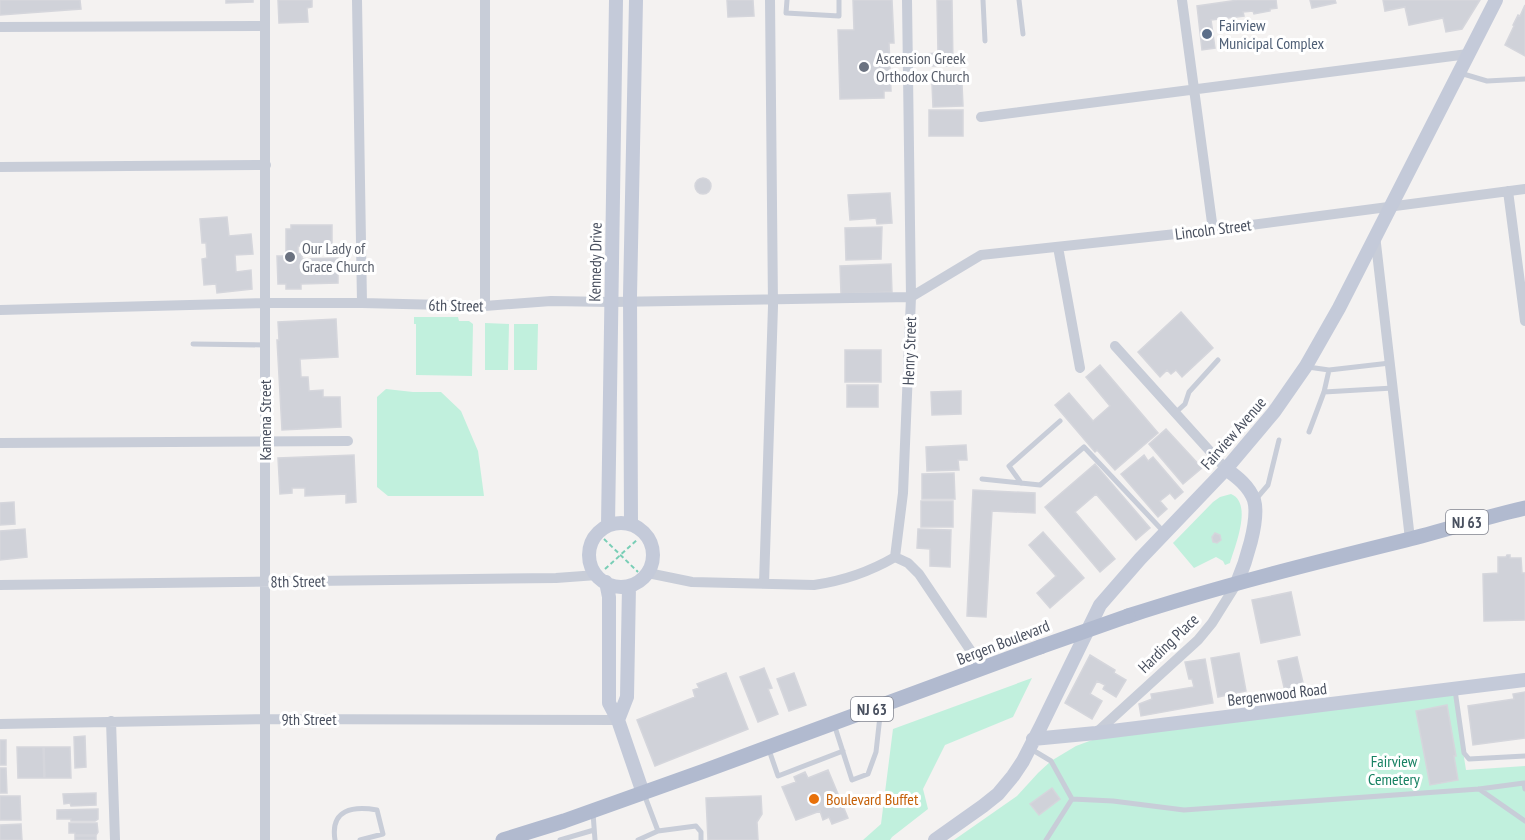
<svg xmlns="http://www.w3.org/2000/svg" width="1525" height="840" font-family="'PT Sans Narrow',sans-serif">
  <rect width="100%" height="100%" fill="#f4f2f1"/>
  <path fill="#c1f0dd" d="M414 317H458L459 321H469L473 324 472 376 416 375V324H414Z
    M485 323 509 324 508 370H485Z
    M514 324H538L537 370H514Z
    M386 389 413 392H441L461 411 478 451 484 496H388L377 487V397Z
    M1231 494C1253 503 1235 546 1230 563L1225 565 1223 561 1216 557 1194 568 1173 543 1213 502 1220 497Z
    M1032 678 1013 717 945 745 923 789 928 809 892 837 890 840H863L881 824 893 729Z
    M1454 694 1466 770 1525 766V840H954L1017 796 1038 773 1051 761 1076 746 1111 733Z"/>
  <path fill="#d0d2d9" stroke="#d5d6dc" stroke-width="1.5" d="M0 0H80L81 9 0 15Z
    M226 0H253V2L226 3Z
    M278 0H312V7L307 8 308 22 279 23Z
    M727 0H753L754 16 728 17Z
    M853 0H892L894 43H889L891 91H884V98L840 99 838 30H854Z
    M937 0H952L953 66H926L925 54 938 53Z
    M1238 0H1276L1277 8 1270 9V11L1254 14 1253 11 1243 12 1244 16 1211 20 1215 48 1202 50 1197 6Z
    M1310 0H1335L1336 3 1312 8Z
    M1383 0H1480L1462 29 1446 32 1443 18 1409 25 1405 7 1385 11Z
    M1525 5V56L1505 45 1514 26 1513 25 1518 15 1520 16Z
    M932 84H962L963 106 933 107Z
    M929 110H963V136H929Z
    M695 186a8 8 0 1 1 16 0a8 8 0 1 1-16 0Z
    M890 193 892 223 877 224 876 218 850 220 848 195Z
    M227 217 229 236 251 234 253 254 235 255 236 272 251 270 252 289 217 293 216 284 204 285 202 259 207 258 206 243H202L200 219Z
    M291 225H332V246H298V254L302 253V259L338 258V283L301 284V289H286V284H278L277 256H286V229H291Z
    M882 227 881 259 846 260 845 228Z
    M891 264 892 292 841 294 840 266Z
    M1181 312 1213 348 1182 377 1176 370 1171 374 1167 370 1160 377 1138 352Z
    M336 319 338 357 300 359 301 377H308L309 391 323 390V397H340L341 427 282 430 277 340H279L278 322Z
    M845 350H881V382H845Z
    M1100 365 1158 433 1115 470 1097 450 1095 452 1055 405 1069 393 1093 421 1110 406 1086 377Z
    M847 385H878V407H847Z
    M961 391V414L932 415 931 392Z
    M1166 429 1202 468 1183 484 1149 444Z
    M966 445 967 460H958L959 470 927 471 926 447Z
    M354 455 356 502 346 503V494L305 496V488H292V493L280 494 278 458Z
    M1144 455 1148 461 1153 457 1183 492 1175 499 1170 493 1160 501 1167 509 1158 517 1121 474Z
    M1095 464 1150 528 1136 540 1096 494 1075 512 1115 559 1100 572 1045 507Z
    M954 473 955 499H922V474Z
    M973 490 1035 493V513L992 511 986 617 967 616Z
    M921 501H953V527H921Z
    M14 502 15 524 0 525V503Z
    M25 529 27 557 0 560V531Z
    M918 529 951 530 950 567 930 566V549L917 548Z
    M1043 532 1084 578 1050 608 1037 593 1056 576 1029 545Z
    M1215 533 1220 535 1221 540 1217 543 1213 542 1212 537Z
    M1507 555H1510V558H1521L1522 573H1525V620L1484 621 1483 574 1498 573V557H1506Z
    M1291 592 1300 635 1261 643 1252 600Z
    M1239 653 1246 691 1218 697 1211 658Z
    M1090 655 1115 670 1114 673 1126 680 1116 697 1103 689 1105 685 1097 681 1090 694 1102 701 1092 719 1065 703Z
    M1297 657 1305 691 1286 696 1278 661Z
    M1205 659 1213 703 1141 716 1139 704 1152 699 1151 694 1194 687 1192 679H1189L1185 662Z
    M764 668 772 688 768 689 778 714 758 722 740 677Z
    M726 673 748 729 655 766 637 720 695 697 693 690 699 688 697 684Z
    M794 673 806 705 789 711 777 679Z
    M1525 692V738L1473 745 1468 706 1514 699 1513 694Z
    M1447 705 1456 756H1454L1458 780 1430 785 1416 711Z
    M85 736 86 767 75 768 74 737Z
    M0 740H6V765H0Z
    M17 747H43L44 778H18Z
    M44 747H70L71 778H45Z
    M0 768H6L7 793H0Z
    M828 770 848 818 832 824 829 817 823 820 820 811 796 820 782 787 796 782 794 777 805 772 808 778Z
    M1052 788 1060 799 1039 815 1030 804Z
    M96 793V805L71 806 70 803 64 804 63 794Z
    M0 796H20L21 820H0Z
    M761 796 762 814 757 822 758 840H708L706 798Z
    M98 809V819L95 821H71V819H57V810Z
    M69 823H97L98 832 96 835H75V833H69Z
    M21 824 22 840H0V825Z
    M75 836H96V840H75Z"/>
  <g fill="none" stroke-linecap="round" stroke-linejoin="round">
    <path stroke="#79ceb6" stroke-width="2" stroke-dasharray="4.5 3" stroke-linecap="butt" d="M604 539 638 572
      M605 569 638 539"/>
    <path stroke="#c8cdd8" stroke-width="5" d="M787 0 786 13 839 16V0
      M983 0 985 41
      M1019 0 1023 34
      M1460 73 1487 81 1525 79
      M193 344 265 345
      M1308 367 1329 370 1324 392 1309 432
      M1329 370 1390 363
      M1324 392 1393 388
      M1174 414 1185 404 1189 392 1218 360
      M982 479 1040 485 1084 447 1163 531
      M1021 483 1009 466 1060 421
      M1256 499 1268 485 1279 440
      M1455 690 1464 753 1469 759 1525 756
      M834 724 852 780 868 774 876 752 881 707
      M1031 749 1051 761 1072 799 1046 840
      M769 750 778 776 843 751
      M1479 789 1525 821
      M644 794 658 831
      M1072 799 1113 801 1184 810 1479 789 1524 783 1525 789
      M593 813 595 840
      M335 840C330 809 353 806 377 810L383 834 360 840
      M560 840 594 830
      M638 840 658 831 696 826 701 832V840"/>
    <path stroke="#c8cdd8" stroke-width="10" d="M357 0 362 303
      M485 0V306
      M907 0 911 297 903 493 895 557 908 563 919 574 983 669
      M1182 0 1213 230
      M0 27 265 26
      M981 117 1468 54
      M0 167 266 165
      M1508 191 1525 321
      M1375 235 1410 539
      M1058 247 1080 368
      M0 310 265 303H362L485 306 551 301 611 302 911 297 981 255 1213 230 1525 189
      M1115 346 1226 469
      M0 443 348 441
      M648 573 692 582 814 585C842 581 871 571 895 557
      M764 584 773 306 770 0
      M0 585 556 578 597 575
      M111 721 115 840
      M0 724 264 719 618 720
      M1096 733 1198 640 1212 623 1237 583
      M265 840V0"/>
    <path stroke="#c4cad9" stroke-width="14" d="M1226 469C1237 477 1249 486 1254 500 1260 520 1245 564 1237 583
      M589 555a32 32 0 1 1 64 0a32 32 0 1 1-64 0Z
      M631 524 630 296 636 0
      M608 525 616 0
      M606 582 609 597V703L618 720 643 793
      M618 720 627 697 629 586
      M1033 739 1096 733 1525 680
      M935 840 983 806 998 794 1013 776 1023 761 1041 726 1100 605 1140 559 1226 469 1274 412 1306 366 1339 308 1496 0"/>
    <path stroke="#b1bacf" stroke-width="15" d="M1128 616C1220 586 1313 563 1406 540 1446 530 1485 517 1525 508
      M503 840 564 821 704 771 1040 647"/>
    <path stroke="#b1bacf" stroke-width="15" d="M1040 647 1128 616"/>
  </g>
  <circle fill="#5c6f8a" stroke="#fff" stroke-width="2" cx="1207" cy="34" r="6"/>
  <g fill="#6b7280" stroke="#fff" stroke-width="2">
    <circle cx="864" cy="67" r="6"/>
    <circle cx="290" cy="257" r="6"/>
  </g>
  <circle fill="#e8710a" stroke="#fff" stroke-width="2" cx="814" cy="799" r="6"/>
  <g text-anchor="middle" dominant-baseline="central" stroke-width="6" stroke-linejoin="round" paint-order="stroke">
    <g fill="#fff" stroke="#80848f" stroke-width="1.5">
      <rect x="1446" y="510" width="42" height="24" rx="4.5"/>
      <rect x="851" y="697" width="42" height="24" rx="4.5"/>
    </g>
    <g font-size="15" font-weight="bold" fill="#49505f">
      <text x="1467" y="522">NJ 63</text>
      <text x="872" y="709">NJ 63</text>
    </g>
    <g font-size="16" fill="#4e5e75" stroke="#fff" text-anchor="start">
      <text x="1219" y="25">Fairview<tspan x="1219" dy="18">Municipal Complex</tspan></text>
    </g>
    <g font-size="16" fill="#5b616d" stroke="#fff" text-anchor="start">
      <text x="876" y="58">Ascension Greek<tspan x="876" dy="18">Orthodox Church</tspan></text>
      <text x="302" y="248">Our Lady of<tspan x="302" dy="18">Grace Church</tspan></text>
    </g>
    <g font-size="16" fill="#49505f" stroke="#fff">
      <text transform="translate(1213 229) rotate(-7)">Lincoln Street</text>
      <text transform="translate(595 262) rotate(-89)">Kennedy Drive</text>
      <text transform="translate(456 305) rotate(1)">6th Street</text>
      <text transform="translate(909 351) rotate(-88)">Henry Street</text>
      <text transform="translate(265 420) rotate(-90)">Kamena Street</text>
      <text transform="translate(1233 433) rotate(-49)">Fairview Avenue</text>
      <text transform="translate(298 581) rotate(-1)">8th Street</text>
      <text transform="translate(1003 642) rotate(-21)">Bergen Boulevard</text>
      <text transform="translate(1168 643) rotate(-44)">Harding Place</text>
      <text transform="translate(1277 694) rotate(-7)">Bergenwood Road</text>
      <text x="309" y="719">9th Street</text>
    </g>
    <g font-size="16" fill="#188263" stroke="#fff">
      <text x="1394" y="761">Fairview<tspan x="1394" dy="18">Cemetery</tspan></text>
    </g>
    <g font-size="16" fill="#c56008" stroke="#fff" text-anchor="start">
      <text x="826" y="799">Boulevard Buffet</text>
    </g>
  </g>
</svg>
